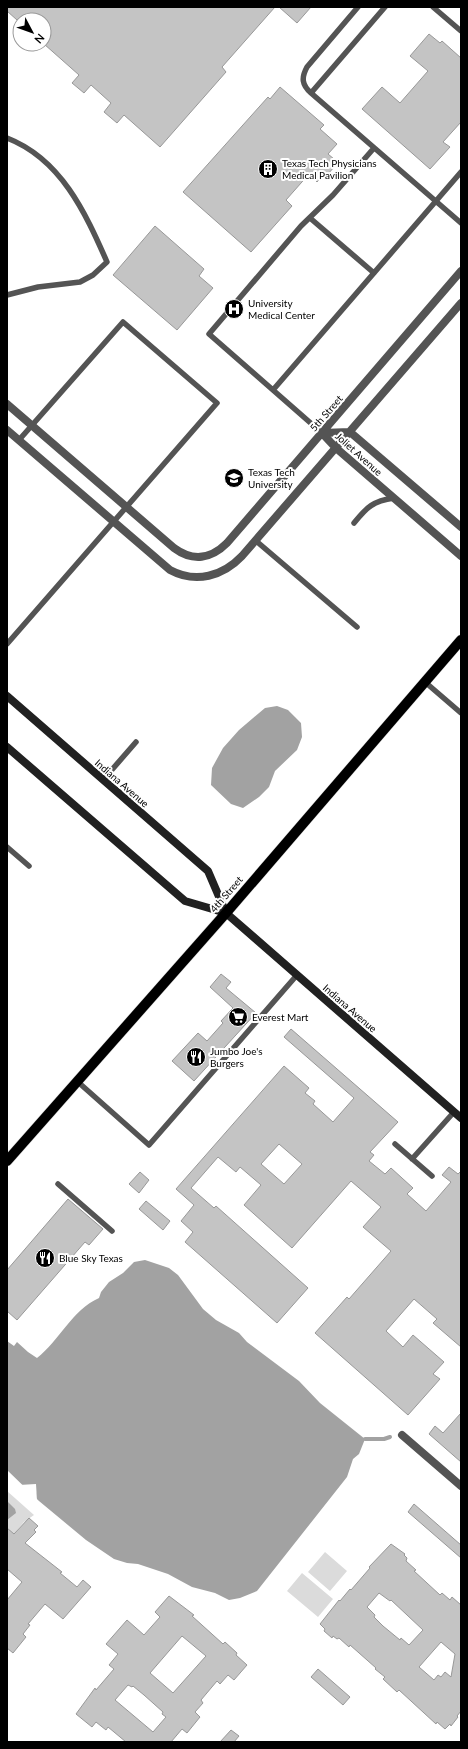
<svg xmlns="http://www.w3.org/2000/svg" width="468" height="1749" font-family="Lato,sans-serif">
  <rect width="100%" height="100%" fill="#fff"/>
  <path fill="#dbdbdb" d="M7 1491 34 1515 24 1522 14 1534 9 1530 7 1532Z
    M325 1552 347 1571 330 1591 308 1572Z
    M302 1573 333 1599 318 1617 287 1591Z"/>
  <path fill="#a2a2a2" d="M277 706 288 710 301 723 302 737 297 750 275 771 269 787 259 797 243 808 231 804 211 785 212 768 223 748 239 730 265 708Z
    M145 1260 169 1268 178 1275 203 1309 216 1320 239 1333 247 1342 299 1381 320 1403 365 1439 359 1454 353 1459 347 1477 257 1591 240 1598 229 1600 215 1593 192 1587 168 1574 138 1564 127 1563 114 1559 86 1540 39 1501 7 1470V1341L14 1346 17 1342 28 1352 37 1358C59 1341 72 1310 99 1298L101 1292 109 1282 123 1273 134 1262Z
    M7 1501 15 1509 16 1513 7 1520Z"/>
  <path fill="#fff" d="M36 1484 37 1501H36L19 1485Z"/>
  <g fill="none" stroke-linecap="round" stroke-linejoin="round">
    <path stroke="#a2a2a2" stroke-width="4" d="M365 1439H384L390 1437"/>
  </g>
  <path fill="#c4c4c4" stroke="#989898" fill-rule="evenodd" d="M7 7H275L222 67 226 72 160 147 124 115 117 123 104 112 111 103 91 85 84 93 72 83 79 75 44 44V20H17L7 11Z
    M279 7H311L297 23Z
    M429 34 440 43 442 41 461 58V122L443 142 450 147 430 169 362 109 382 87 400 103 428 71 410 56Z
    M280 87 324 125 320 129 337 144 328 154 334 159 332 161 336 165 327 175 325 173 317 182 309 174 286 200 292 206 251 252 183 192 268 97 270 99Z
    M155 226 204 269 199 276 213 288 177 330 113 275Z
    M221 974 231 982 226 988 256 1013 194 1081 172 1061 198 1033 207 1041 223 1023 221 1021 233 1008 210 987Z
    M291 1029 398 1122 370 1152 374 1155 369 1161 385 1174 391 1168 413 1188 407 1194 426 1211 451 1182 442 1175 449 1167 458 1174 461 1171V1347L433 1323 437 1319 414 1299 386 1331 403 1347 413 1335 444 1362 433 1374 440 1379 408 1415 315 1333 347 1297 349 1299 391 1251 363 1227 381 1207 351 1181 292 1248 244 1205 261 1185 240 1167 236 1172 218 1157 191 1188 214 1208 216 1206 308 1288 277 1323 185 1242 193 1232 181 1221 194 1205 176 1189 284 1066 309 1088 305 1093 315 1101 313 1104 333 1122 354 1098 284 1037ZM279 1144 302 1164 284 1184 261 1164Z
    M140 1172 149 1180 139 1193 129 1184Z
    M68 1199 103 1229 89 1245 85 1242 17 1320 7 1311V1270Z
    M146 1201 170 1221 163 1230 139 1209Z
    M461 1413V1462L429 1434 435 1426 443 1433Z
    M414 1504 461 1545V1558L408 1512Z
    M29 1518 38 1526 34 1530 36 1532 25 1543 62 1572 60 1573 77 1587 83 1580 91 1587 63 1619 45 1604 28 1624 30 1625 23 1634 26 1637 13 1653 7 1648V1600L22 1582 7 1569V1528L14 1534Z
    M391 1544 405 1554 404 1555 407 1558 406 1561 416 1570 414 1571 440 1595 442 1593 450 1600 452 1597 461 1605V1711L457 1716 458 1717 451 1726 450 1724 445 1729 437 1722 436 1724 399 1690 397 1692 383 1679 385 1677 375 1669 376 1668 350 1645 349 1647 339 1638 337 1639 333 1636 332 1638 324 1631 325 1629 320 1624 339 1600 340 1601 350 1589 351 1590 370 1568 369 1567ZM379 1593 390 1601 391 1600 423 1630 409 1645 401 1638 400 1640 383 1626 374 1617 375 1615 367 1607ZM441 1642 455 1654 451 1677 445 1672 441 1677 438 1675 434 1680 419 1667Z
    M169 1596 194 1615 192 1616 223 1644 225 1642 237 1653 236 1655 247 1665 234 1680 228 1675 220 1684 217 1681 201 1700 203 1703 195 1712 200 1717 187 1733 182 1729 171 1742H126L108 1727 106 1730 96 1722 92 1727 76 1714 95 1688 96 1690 114 1669 109 1665 118 1654 106 1644 127 1620 144 1635 160 1617 155 1612ZM182 1636 206 1656 173 1693 150 1673ZM128 1685 132 1687 133 1686 144 1695 163 1712 162 1714 166 1717 153 1732 115 1700Z
    M318 1669 350 1697 343 1705 311 1677Z
    M231 1730 239 1736 234 1742H220Z"/>
  <g fill="none" stroke-linecap="round" stroke-linejoin="round">
    <g stroke="#dbdbdb" stroke-width="11">
      <path id="primary" d="M7 1161 226 913 461 640"/>
    </g>
    <path stroke="#545454" stroke-width="5.5" d="M385 7 311 93 461 223
      M433 7 461 31
      M311 93C302 85 301 78 307 67L358 7
      M7 138C61 159 85 212 107 262L93 275 80 282 38 287 7 295
      M310 218 374 273
      M273 390 461 172
      M322 433 209 334 301 226 333 195 374 148
      M354 523C367 507 373 501 394 498
      M255 540 357 627
      M7 644 217 403 123 322 19 440
      M425 682 461 713
      M103 780 136 742
      M7 847 29 866
      M78 1082 149 1145 297 975
      M395 1144 432 1176
      M412 1159 454 1112
      M58 1184 112 1231"/>
    <path stroke="#545454" stroke-width="8" d="M7 404 174 548C193 562 211 559 227 543L461 271
      M7 430 170 570C196 584 223 576 242 556L461 303
      M322 433 336 448 461 556
      M322 433 350 432 461 527
      M402 1435 461 1486"/>
    <path stroke="#212121" stroke-width="8" d="M7 696 208 871 226 913
      M7 747 185 901 226 913 461 1118"/>
    <use href="#primary" stroke="#000" stroke-width="10"/>
  </g>
  <defs>
    <g id="building-disc" transform="scale(1)"><circle r="9.5" fill="#000" stroke="#fff"/><path d="M-4-6H4V6H1V3H-1V6H-4ZM-2.5-4.3h1.7v1.8h-1.7ZM.8-4.3h1.7v1.8H.8ZM-2.5-1h1.7V.8h-1.7ZM.8-1h1.7V.8H.8Z" fill="#fff"/></g>
    <g id="hospital-disc" transform="scale(1)"><circle r="9.5" fill="#000" stroke="#fff"/><path d="M-5-5h3v3.5h4V-5h3V5h-3V1.5h-4V5h-3Z" fill="#fff"/></g>
    <g id="university-disc" transform="scale(1)"><circle r="9.5" fill="#000" stroke="#fff"/><path d="M0-5L7-2L0 1L-7-2ZM-4 1L0 2.5L4 1V4Q0 6-4 4Z" fill="#fff"/></g>
    <g id="supermarket-disc" transform="scale(1)"><circle r="9.5" fill="#000" stroke="#fff"/><path d="M-6-5.5h2.5l.6 2H6L4.5 2H-2.5L-4.4-4H-6ZM-1.5 3.2a1.3 1.3 0 1 0 .1 0ZM3 3.2a1.3 1.3 0 1 0 .1 0Z" fill="#fff"/></g>
    <g id="restaurant-disc" transform="scale(1)"><circle r="9.5" fill="#000" stroke="#fff"/><path d="M-5-6h1v4h1v-4h1v4h1v-4h1v5L-1.5 .5V6h-2V.5L-5-1ZM5-6V6H3V1.5H1.5Q1.5-4 5-6Z" fill="#fff"/></g>
  </defs>
  <g fill-rule="evenodd">
    <use href="#building-disc" x="268" y="169"/>
    <use href="#hospital-disc" x="234" y="309"/>
    <use href="#university-disc" x="234" y="478"/>
    <use href="#supermarket-disc" x="238" y="1017"/>
    <use href="#restaurant-disc" x="196" y="1057"/>
    <use href="#restaurant-disc" x="45" y="1258"/>
  </g>
  <g text-anchor="middle" dominant-baseline="central" stroke-width="4" stroke-linejoin="round" paint-order="stroke">
    <g font-size="10" fill="#000" stroke="#fff" text-anchor="start">
      <text x="282" y="163">Texas Tech Physicians<tspan x="282" dy="12">Medical Pavilion</tspan></text>
      <text x="248" y="303">University<tspan x="248" dy="12">Medical Center</tspan></text>
      <text x="248" y="472">Texas Tech<tspan x="248" dy="12">University</tspan></text>
      <text x="252" y="1017">Everest Mart</text>
      <text x="210" y="1051">Jumbo Joe's<tspan x="210" dy="12">Burgers</tspan></text>
      <text x="59" y="1258">Blue Sky Texas</text>
    </g>
    <g font-size="10" fill="#000" stroke="#fff">
      <text transform="translate(326 413) rotate(-49)">5th Street</text>
      <text transform="translate(359 454) rotate(42)">Joliet Avenue</text>
      <text transform="translate(122 783) rotate(41)">Indiana Avenue</text>
      <text transform="translate(226 894) rotate(-49)">4th Street</text>
      <text transform="translate(350 1008) rotate(41)">Indiana Avenue</text>
    </g>
  </g>
  <rect width="468" height="1749" fill="none" stroke="#000000" stroke-width="16"/>
  <g transform="translate(32 32) rotate(131)"><circle r="19" fill="#ffffff" stroke="#999999"/>
  <path d="M0-3L7 15L0 10L-7 15Z" fill="#000000"/>
  <text y="-6" font-size="11" font-weight="bold" text-anchor="middle" fill="#000000">N</text>
  </g>
</svg>
